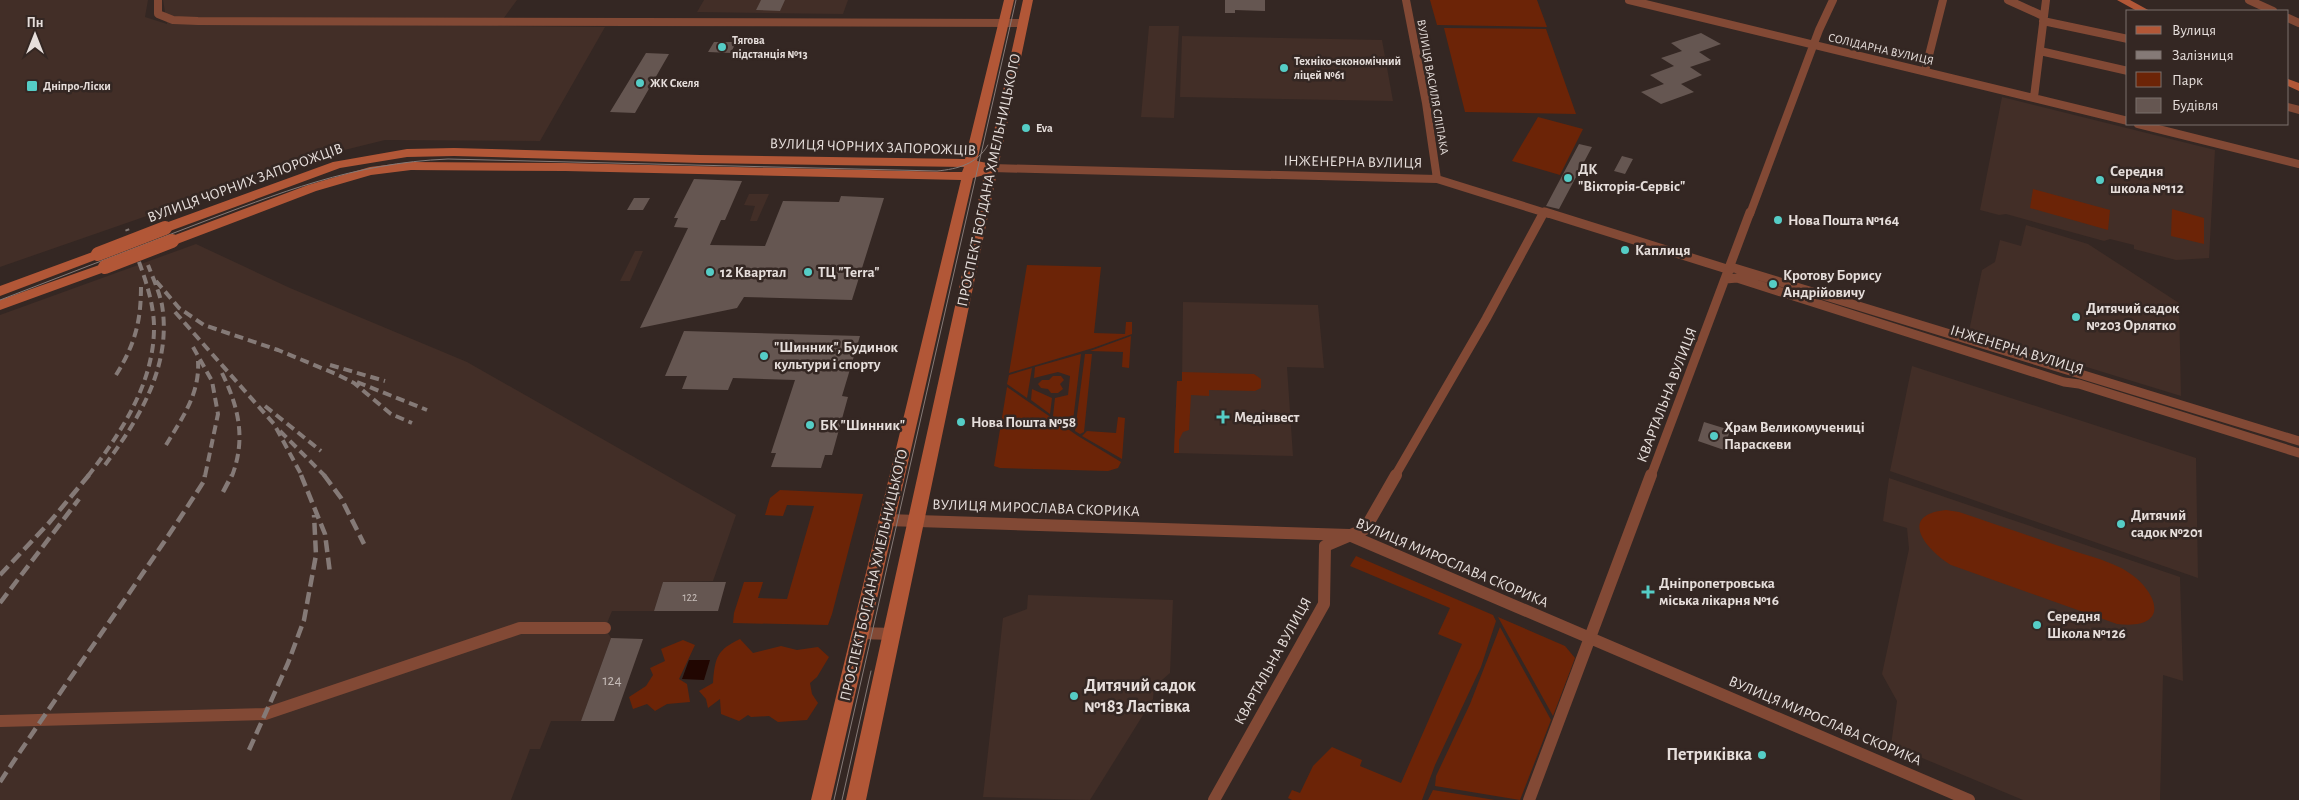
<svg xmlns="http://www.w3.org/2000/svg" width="2299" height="800" font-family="'Alegreya Sans',sans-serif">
  <rect width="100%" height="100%" fill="#342723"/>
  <path fill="#422e27" d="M0 0H148L145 17 167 24 163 0H517L498 26 605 27 540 141 385 140 316 157 0 267Z
    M704 0H848L843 14 697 12Z
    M1149 26H1179L1174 118 1141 117Z
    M1182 36 1382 40 1393 101 1180 97Z
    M2002 97 2215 150 2209 258 2176 260 2134 249V245L2110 239 2104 241 2006 214 1999 215 1980 210Z
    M749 194H769L757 221H750L755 206 744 205Z
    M2026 225 2088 244 2179 303 2181 396 1969 331 1982 270 1995 262 2000 240 2021 246Z
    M196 244 290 288 467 362 736 515 713 581 663 582 654 611H612L605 628 611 638 581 721H551L540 749H530L511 800H0V315Z
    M635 251H643L630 281H620Z
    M1183 302 1318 305 1324 368 1287 367 1293 456 1174 453 1177 381H1182Z
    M1912 366 2196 458 2198 578 1890 471Z
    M1889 478 2180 577 2183 681 2163 675 2160 800H2023L1891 745 1897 701 1882 674 1909 549 1907 528 1883 521Z
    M1028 595 1173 600 1170 673 1154 687 1153 699 1090 800 983 797 1003 618 1027 609Z"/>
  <path fill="#6c2407" d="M1430 0H1537L1547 27 1437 25Z
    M1444 28 1546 29 1576 114 1465 112Z
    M1538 117 1583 129 1560 175 1512 161Z
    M2033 189 2110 210 2108 230 2030 208Z
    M2172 209 2204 218V244L2171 236Z
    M1027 265 1101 267 1094 333 1125 334 1126 322H1132V334L1093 348 1009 373Z
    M1131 336 1129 368 1122 367 1123 352 1090 351Z
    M1081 354 1072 429 1053 416 1055 398 1068 395 1070 376 1058 372 1034 378 1035 367Z
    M1085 354H1092L1084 432 1080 434 1075 431Z
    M1032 368 1027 398 1007 384 1009 375Z
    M1182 372 1254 374 1261 379V388L1255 391 1209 390V396L1191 395 1189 430 1183 432 1179 440V453H1174L1177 381H1182Z
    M1053 376H1061L1064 380 1060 384 1063 389 1058 393H1051L1048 389 1041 388 1038 384 1042 380H1049Z
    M1007 387 1078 436 1121 462 1118 468 1108 471 1000 468 994 466Z
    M1032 389 1052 398 1050 414 1031 400Z
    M1118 417 1125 418 1122 459 1082 436 1087 431 1116 433Z
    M780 490 863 494 832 614 828 625 733 623 734 613 744 582H763L758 598 787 599 814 506 787 505 783 516 765 515 770 498Z
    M1946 510 1959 512C1995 524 2032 537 2068 549 2085 555 2103 559 2119 567 2155 584 2177 631 2117 624L1951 565C1926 550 1897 515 1946 510Z
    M1356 556 1493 615 1496 621 1481 667 1435 765 1422 800H1292L1288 798 1292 790 1300 793 1313 766 1332 747 1362 760 1360 766 1401 783 1462 644 1438 634 1450 608 1350 566Z
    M1498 617 1565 646 1575 658 1553 716Z
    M1500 627 1551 720 1520 800 1435 786 1436 776 1470 704Z
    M740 639 753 653 781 646 797 650 818 647 829 657 817 677 810 683 812 694 818 703 807 720 778 722 769 716 751 717 748 715 739 721 721 714 720 699 708 708 706 699 699 691 713 683C715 657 717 650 740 639Z
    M683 640 695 645 679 679 687 684 690 702 667 704 655 711 647 704 633 709 629 697 646 686 653 675 650 668 665 661 661 649Z
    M1433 790 1495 800H1428Z"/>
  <path fill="#210601" d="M689 660H710L704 680 682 679Z"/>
  <path fill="#655651" d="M761 0H785L780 11 756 10Z
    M1225 0H1265V11L1235 10V13H1225Z
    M1701 33 1721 44 1699 52 1711 60 1690 67 1702 75 1681 84 1694 92 1661 104 1641 92 1664 84 1650 75 1674 66 1661 58 1682 51 1671 43Z
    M714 42H736L731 53 708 52Z
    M646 53 669 54 635 113 610 112Z
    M1579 144 1592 147 1559 209 1546 206Z
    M1622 156 1633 159 1625 174 1614 171Z
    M694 179 742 181 725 220H721L710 245 765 246 783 201 839 202 841 196 884 198 852 300 744 297 737 308 640 328 688 228 674 227 678 218H674Z
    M634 198H650L643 210H627Z
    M684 331 860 336 842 396 848 397 832 455H825L821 468 771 467 776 453H771L795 380 733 378 728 390 682 389 687 376H665Z
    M1704 422 1730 430 1724 450 1698 441Z
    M663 582H726L718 611H654Z
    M611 638 643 639 614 721H581Z"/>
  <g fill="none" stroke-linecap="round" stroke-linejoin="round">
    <path stroke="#824935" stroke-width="8" d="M158 0V14L173 20 198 21 1023 23
      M1406 0 1426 103 1437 179
      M1629 0 2128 121
      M2008 0 2043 16
      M2249 0 2273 11
      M2288 18 2299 23
      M2043 21 2128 39
      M2040 51 2128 71
      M1925 71 1943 0
      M2034 97 2046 0
      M2288 107 2299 110
      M2138 124 2299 164
      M992 168 1437 179 1549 214
      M1543 214 1544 212
      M1750 214 1819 30 1833 0"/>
    <path stroke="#824935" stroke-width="9" d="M1545 212 1730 270
      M1731 267 2299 441
      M1726 279 1737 278 2064 382 2079 384 2299 453
      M1395 476 1486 319 1544 212
      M1651 476 1750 212"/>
    <path stroke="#824935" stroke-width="12" d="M887 520 1349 535 1969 800
      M860 633 892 634
      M0 721 265 714 520 628H605
      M1214 800 1324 604 1325 546 1365 529 1396 475
      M1529 800 1651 475"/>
    <path fill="#b25737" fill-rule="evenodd" d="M1004 0H1014L977 161 987 163 1023 0H1033L866 800H846L984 175 973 178 831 800H811L961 180 565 171 411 170 371 175 316 191 177 244 172 245 165 241 167 238 308 185 370 167 411 162 565 163 950 172H962L964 167 700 163 454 156 407 157 340 168 170 231 165 232 158 228 160 225 333 162 407 149 454 148 700 155 965 159Z
      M2117 0H2130L2150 11H2137Z
      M2288 79 2299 83V91L2288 86Z
      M98 250 103 251 105 254 103 257 0 296V286Z
      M105 263 112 267 110 270 0 310V300Z"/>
    <path stroke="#857a77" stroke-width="1" d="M0 300C64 275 128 251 192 226 279 193 353 163 448 159L937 171C958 169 977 164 988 145
      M834 800 1016 0
      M842 800 871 671"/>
    <path stroke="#857a77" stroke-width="4" stroke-dasharray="9 5" stroke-linecap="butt" d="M156 281 179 308 204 325 278 350 336 374 354 383 391 414 412 423
      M175 312 274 424 302 476
      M193 347 212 381 218 414 205 476
      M330 365 385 381
      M222 373C239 408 246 439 232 476
      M116 375C135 344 141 322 141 286
      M357 382 427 410
      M265 406 321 451
      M280 431 325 476
      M166 445C182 418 200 394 198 361
      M105 465C139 419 172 366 162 305 159 291 153 278 148 265
      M88 476C121 433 155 382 154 325 153 292 137 259 127 229"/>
    <path stroke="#857a77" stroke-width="4.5" stroke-dasharray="12 5.5" stroke-linecap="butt" d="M301 475 325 534 330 573
      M324 475 341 498 364 544
      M223 492 232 475
      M0 575 48 524 89 475
      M0 603 79 499
      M249 750 288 663 304 620 316 555 314 515
      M0 782C66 681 139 583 204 481L205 475"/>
    <path stroke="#b25737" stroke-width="14" d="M98 254 165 228
      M105 267 172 241"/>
  </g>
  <g fill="#55cdc6" stroke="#342723" stroke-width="2">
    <circle cx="722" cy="47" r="5"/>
    <circle cx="1284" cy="68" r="5"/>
    <circle cx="640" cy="83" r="5"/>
    <rect x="26" y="80" width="12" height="12" rx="2.5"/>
    <circle cx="1026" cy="128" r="5"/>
    <circle cx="1568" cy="178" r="5"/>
    <circle cx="2100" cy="180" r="5"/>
    <circle cx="1778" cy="220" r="5"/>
    <circle cx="1625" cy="250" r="5"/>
    <circle cx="710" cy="272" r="5"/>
    <circle cx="808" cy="272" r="5"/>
    <circle cx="1773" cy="284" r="5"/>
    <circle cx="2076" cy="317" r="5"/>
    <circle cx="764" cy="356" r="5"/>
    <path d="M1220.5 409.5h5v5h5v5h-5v5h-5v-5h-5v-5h5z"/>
    <circle cx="961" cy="422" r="5"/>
    <circle cx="810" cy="425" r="5"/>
    <circle cx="1714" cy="436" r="5"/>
    <circle cx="2121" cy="524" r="5"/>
    <path d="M1645.5 584.5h5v5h5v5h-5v5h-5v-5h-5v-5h5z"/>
    <circle cx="2037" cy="625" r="5"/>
    <circle cx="1074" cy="696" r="5"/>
    <circle cx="1762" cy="755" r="5"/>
  </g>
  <g text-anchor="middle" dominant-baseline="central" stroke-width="5" stroke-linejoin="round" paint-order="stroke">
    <g font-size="12" font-weight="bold" fill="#e6dedb" stroke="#342723" text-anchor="start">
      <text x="732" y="40">Тягова<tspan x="732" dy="14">пiдстанцiя №13</tspan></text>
      <text x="1294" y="61">Техніко-економічний<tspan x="1294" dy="14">ліцей №61</tspan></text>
      <text x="650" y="83">ЖК Скеля</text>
      <text x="43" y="86">Дніпро-Ліски</text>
      <text x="1036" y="128">Eva</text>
    </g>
    <g font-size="12" fill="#e6dedb" stroke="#342723">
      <text transform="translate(1881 49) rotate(13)">СОЛІДАРНА ВУЛИЦЯ</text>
      <text transform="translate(1433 87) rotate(80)">ВУЛИЦЯ ВАСИЛЯ СЛІПАКА</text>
    </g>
    <g font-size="12" fill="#c6bcb8">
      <text x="690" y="597">122</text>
    </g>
    <g font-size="15" fill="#e6dedb" stroke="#342723">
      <text transform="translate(873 147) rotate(2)">ВУЛИЦЯ ЧОРНИХ ЗАПОРОЖЦІВ</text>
      <text transform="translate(1353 162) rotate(1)">ІНЖЕНЕРНА ВУЛИЦЯ</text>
      <text transform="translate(989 180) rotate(-78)">ПРОСПЕКТ БОГДАНА ХМЕЛЬНИЦЬКОГО</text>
      <text transform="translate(245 183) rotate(-20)">ВУЛИЦЯ ЧОРНИХ ЗАПОРОЖЦІВ</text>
      <text transform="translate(2017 350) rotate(17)">ІНЖЕНЕРНА ВУЛИЦЯ</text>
      <text transform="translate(1667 395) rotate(-69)">КВАРТАЛЬНА ВУЛИЦЯ</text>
      <text transform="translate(1036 508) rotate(2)">ВУЛИЦЯ МИРОСЛАВА СКОРИКА</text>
      <text transform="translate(1452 563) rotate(23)">ВУЛИЦЯ МИРОСЛАВА СКОРИКА</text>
      <text transform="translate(874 575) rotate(-77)">ПРОСПЕКТ БОГДАНА ХМЕЛЬНИЦЬКОГО</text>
      <text transform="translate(1273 661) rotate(-61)">КВАРТАЛЬНА ВУЛИЦЯ</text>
      <text transform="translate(1825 721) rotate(23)">ВУЛИЦЯ МИРОСЛАВА СКОРИКА</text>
    </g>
    <g font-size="15" font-weight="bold" fill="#e6dedb" stroke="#342723" text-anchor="start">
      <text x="1578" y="169">ДК<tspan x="1578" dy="17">"Вікторія-Сервіс"</tspan></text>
      <text x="2110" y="171">Середня<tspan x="2110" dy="17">школа №112</tspan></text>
      <text x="1788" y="220">Нова Пошта №164</text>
      <text x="1635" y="250">Каплиця</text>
      <text x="720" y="272">12 Квартал</text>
      <text x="818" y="272">ТЦ "Terra"</text>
      <text x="1783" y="275">Кротову Борису<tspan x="1783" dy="17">Андрійовичу</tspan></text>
      <text x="2086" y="308">Дитячий садок<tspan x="2086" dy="17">№203 Орлятко</tspan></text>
      <text x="774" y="347">"Шинник", Будинок<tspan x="774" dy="17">культури і спорту</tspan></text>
      <text x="1234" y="417">Медінвест</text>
      <text x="971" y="422">Нова Пошта №58</text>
      <text x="820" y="425">БК "Шинник"</text>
      <text x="1724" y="427">Храм Великомучениці<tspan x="1724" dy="17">Параскеви</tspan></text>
      <text x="2131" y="515">Дитячий<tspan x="2131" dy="17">садок №201</tspan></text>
      <text x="1659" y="583">Дніпропетровська<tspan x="1659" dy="17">міська лікарня №16</tspan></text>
      <text x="2047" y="616">Середня<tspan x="2047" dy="17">Школа №126</tspan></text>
    </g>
    <g font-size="15" fill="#c6bcb8">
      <text x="612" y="680">124</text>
    </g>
    <g font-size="18" font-weight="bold" fill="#e6dedb" stroke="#342723" text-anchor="start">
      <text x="1084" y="686">Дитячий садок<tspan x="1084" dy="21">№183 Ластівка</tspan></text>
      <text x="1752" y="755" text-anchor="end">Петриківка</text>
    </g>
  </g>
  <rect x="2126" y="10" width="162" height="115" fill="#342723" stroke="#7b706d"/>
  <rect x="2136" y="26" width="25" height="8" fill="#b25737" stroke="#7b706d"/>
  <text x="2172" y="35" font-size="15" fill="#e6dedb">Вулиця</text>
  <rect x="2136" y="51" width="25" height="8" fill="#857a77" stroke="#7b706d"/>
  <text x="2172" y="60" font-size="15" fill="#e6dedb">Залізниця</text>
  <rect x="2136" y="72" width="25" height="15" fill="#6c2407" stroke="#7b706d"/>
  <text x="2172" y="85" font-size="15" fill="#e6dedb">Парк</text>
  <rect x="2136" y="98" width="25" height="15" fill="#655651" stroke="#7b706d"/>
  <text x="2172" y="110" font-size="15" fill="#e6dedb">Будівля</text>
  <g transform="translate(35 35)" stroke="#342723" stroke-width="4" paint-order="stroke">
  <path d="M0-4L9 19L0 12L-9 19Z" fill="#e6dedb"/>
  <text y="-8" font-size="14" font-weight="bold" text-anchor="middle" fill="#e6dedb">Пн</text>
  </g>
</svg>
